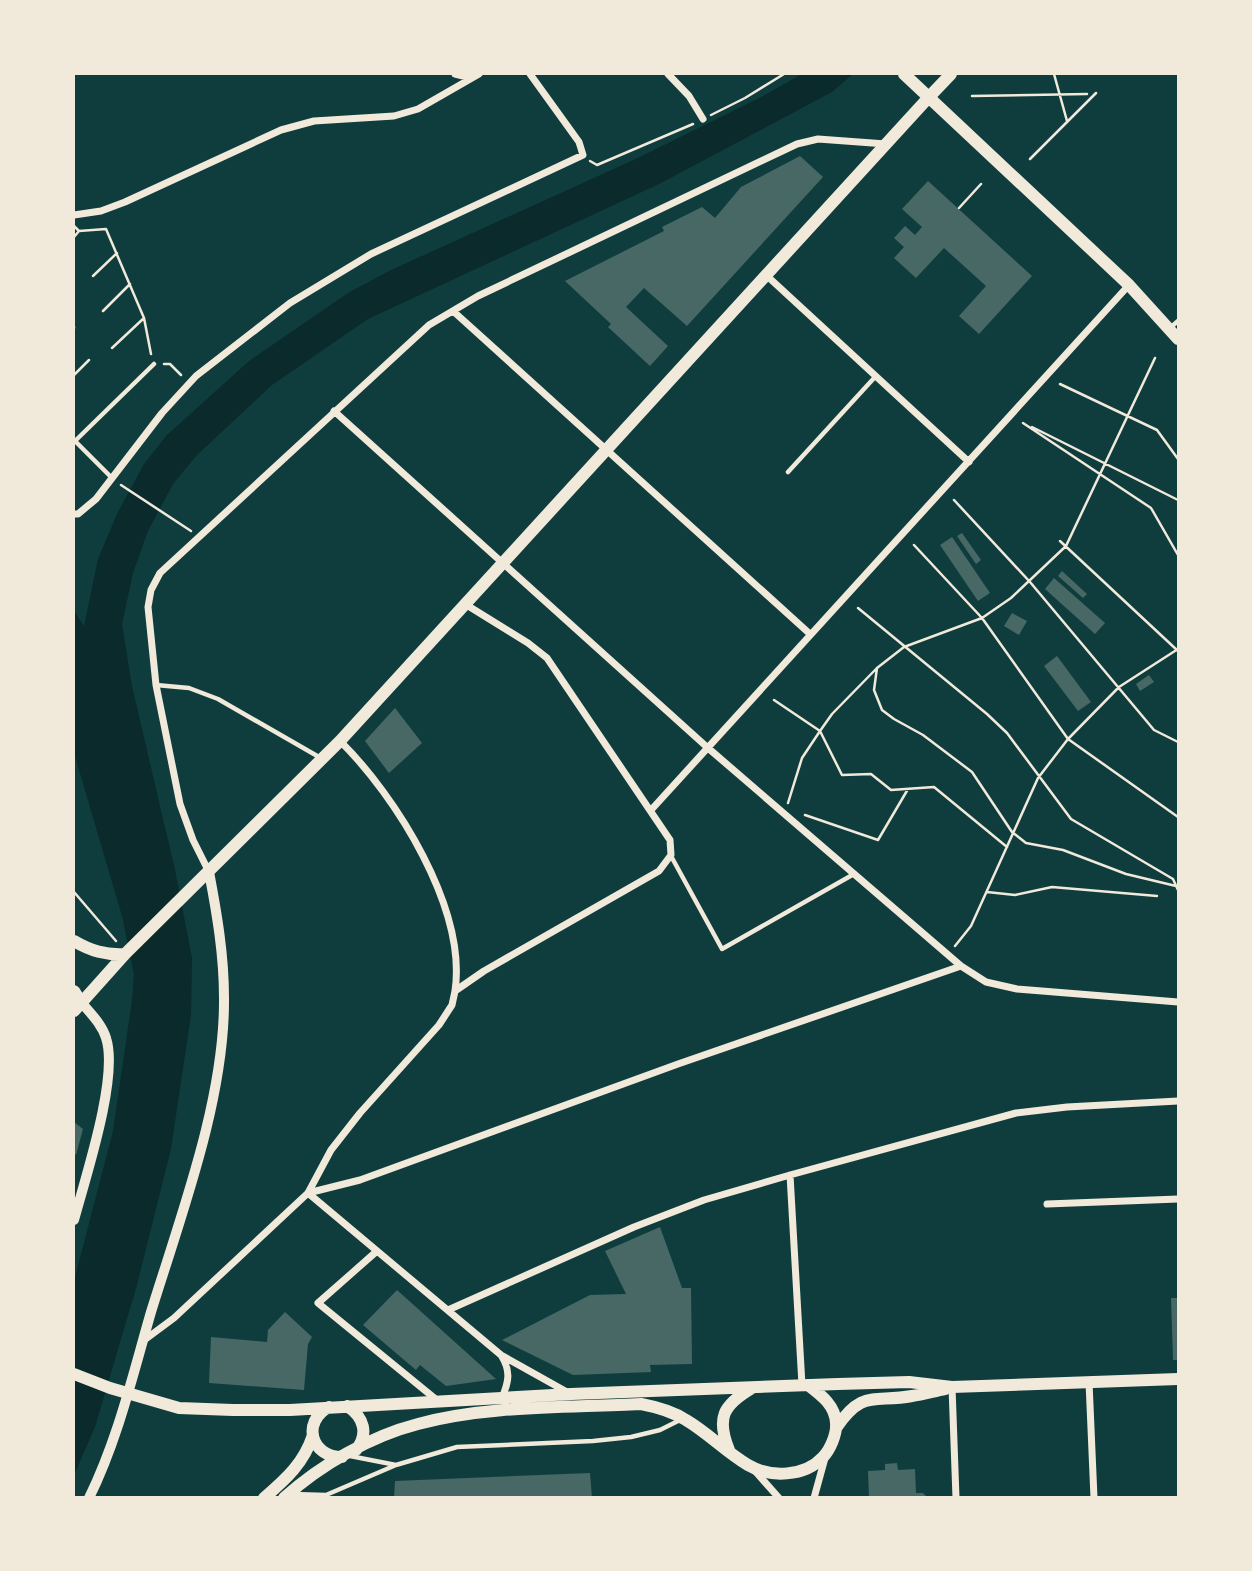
<svg xmlns="http://www.w3.org/2000/svg" width="1252" height="1571" font-family="Cabin,sans-serif">
  <rect width="100%" height="100%" fill="#0f3d3e"/>
  <path fill="#0a2a2b" d="M802 74H853L832 92 659 184 368 319 272 385 197 455 173 484 148 531 133 573 122 624 132 686 175 870 192 958 191 1015 171 1149 137 1285 95 1427 74 1475V1281L113 1131 132 1000 134 974 122 916 74 753V611L84 626 98 559 117 514 144 464 167 435 249 361 348 293 389 271 640 157 763 96Z"/>
  <path fill="#486865" d="M800 156 823 177 687 326 644 288 626 307 668 346 650 366 608 327 611 324 565 281 664 231 662 227 702 207 715 218 741 187Z
    M928 181 1032 276 979 334 959 316 986 286 944 248 916 278 894 258 904 247 894 238 905 226 915 235 922 227 902 209Z
    M962 533 981 560 976 564 957 536Z
    M952 537 990 593 978 601 940 545Z
    M1062 571 1087 594 1083 598 1058 576Z
    M1054 578 1105 623 1095 634 1045 589Z
    M1012 613 1027 621 1019 635 1004 626Z
    M1057 656 1091 702 1078 711 1044 666Z
    M1149 675 1154 682 1140 691 1136 684Z
    M395 708 422 743 389 773 365 741Z
    M74 1122 83 1129 76 1155 74 1153Z
    M660 1227 682 1288H691L692 1364 650 1365 651 1372 573 1375 502 1340 590 1295 626 1294 605 1251Z
    M397 1290 496 1379 446 1386 420 1365 416 1370 363 1325Z
    M1171 1298H1178V1360H1173Z
    M285 1312 312 1337 308 1344 304 1390 209 1383 211 1337 267 1342 268 1330Z
    M897 1463 898 1470 915 1469 916 1493H923L928 1498H869L868 1471 885 1470V1464Z
    M590 1473 592 1498H394L395 1481Z"/>
  <g fill="none" stroke-linecap="round" stroke-linejoin="round">
    <path stroke="#f1e9da" stroke-width="2.5" d="M1054 74 1067 121
      M972 96 1087 94
      M711 115 745 98 784 74
      M1030 159 1096 93
      M590 161 597 165 693 124
      M959 208 981 184
      M74 226 79 231 74 237
      M79 231 106 229 144 318 151 354
      M93 276 117 253
      M103 311 130 284
      M74 328V327
      M112 348 144 318
      M164 364H170L181 375
      M74 375 89 360
      M1060 384 1157 430 1178 459
      M1023 423 1151 508 1178 555
      M1032 427 1178 500
      M121 485 191 531
      M954 500 1030 582 1154 730 1178 742
      M1060 541 1178 651
      M914 545 982 618 1068 739 1178 817
      M858 608 987 714 1007 733 1071 819 1173 879 1178 890
      M877 668 874 690 882 710 894 719 923 735 972 772 1012 832 1026 843 1063 850 1126 874 1176 886
      M774 700 820 731 842 775 871 774 891 790 934 787 1007 847
      M788 803 802 758 820 731 832 714 877 668 904 647 982 618 1011 598 1066 546 1155 358
      M805 815 878 840 908 789
      M74 892 116 941
      M987 892 1015 895 1052 887 1157 896
      M955 946 971 926 1038 778 1068 739 1119 687 1178 649"/>
    <path stroke="#f1e9da" stroke-width="4.5" d="M1170 328 1178 321
      M75 441 111 477
      M74 442 154 364
      M788 472 875 377
      M156 685 189 688 218 699 319 757
      M671 856 722 949 854 874
      M350 1456 396 1465
      M292 1494 326 1495 396 1465 457 1447 593 1441 631 1437 660 1430 680 1420"/>
    <path stroke="#f1e9da" stroke-width="7" d="M455 74 471 78
      M668 74 689 96 703 119
      M74 215 101 211 125 202 281 130 314 121 394 116 418 109 479 74
      M766 275 969 462
      M453 311 810 634
      M334 411 708 748 961 966
      M74 514H78L96 499 162 413 196 376 290 303 371 254 583 155 579 142 530 74
      M340 741C396 796 467 909 455 991
      M652 809 1129 285
      M209 872 193 840 180 804 156 685 148 607 151 590 160 573 429 325 478 296 797 144 818 139 886 144
      M790 1175 802 1385
      M308 1193 360 1180 678 1064 961 966 986 982 1017 989 1178 1002
      M308 1193 501 1355 567 1392
      M1047 1204 1178 1199
      M377 1251 318 1303 438 1401
      M448 1310 634 1227 704 1200 790 1175 1016 1113 1067 1107 1178 1101
      M143 1341 174 1318 308 1193 331 1150 360 1113 439 1025 452 1005 455 991 484 971 659 871 671 855 670 840 547 658 528 643 465 604
      M501 1355C511 1371 509 1381 502 1398
      M1089 1382 1094 1498
      M952 1387 956 1498
      M755 1471 779 1498
      M814 1498 825 1458"/>
    <path stroke="#f1e9da" stroke-width="10" d="M74 1220C85 1179 119 1077 106 1038 102 1024 90 1013 81 1002
      M89 1498C118 1439 133 1374 151 1312 181 1215 225 1099 224 998 224 955 217 914 209 872"/>
    <path stroke="#f1e9da" stroke-width="12" d="M929 97 951 74
      M74 991 81 1002
      M74 1374 110 1388 179 1408 233 1410H290L571 1394 838 1384 909 1382 952 1387 1178 1379
      M347 1406C364 1417 369 1434 356 1450
      M329 1407C301 1422 311 1457 342 1457
      M836 1428C863 1389 873 1403 912 1396 923 1395 934 1391 945 1389
      M729 1450C716 1418 723 1405 752 1388
      M264 1498C286 1479 304 1463 313 1435
      M284 1498C320 1465 371 1436 418 1424 489 1405 567 1408 641 1404 657 1407 672 1411 686 1420 708 1433 726 1452 748 1465 770 1478 805 1477 823 1457 830 1450 837 1434 836 1423 835 1405 821 1395 808 1385"/>
    <path stroke="#f1e9da" stroke-width="12" d="M904 74 1129 285 1178 339
      M74 941C91 951 105 955 125 954
      M74 1011 125 954 340 741 929 97"/>
  </g>
  <rect width="1252" height="1571" fill="none" stroke="#f1e9da" stroke-width="150"/>
</svg>
